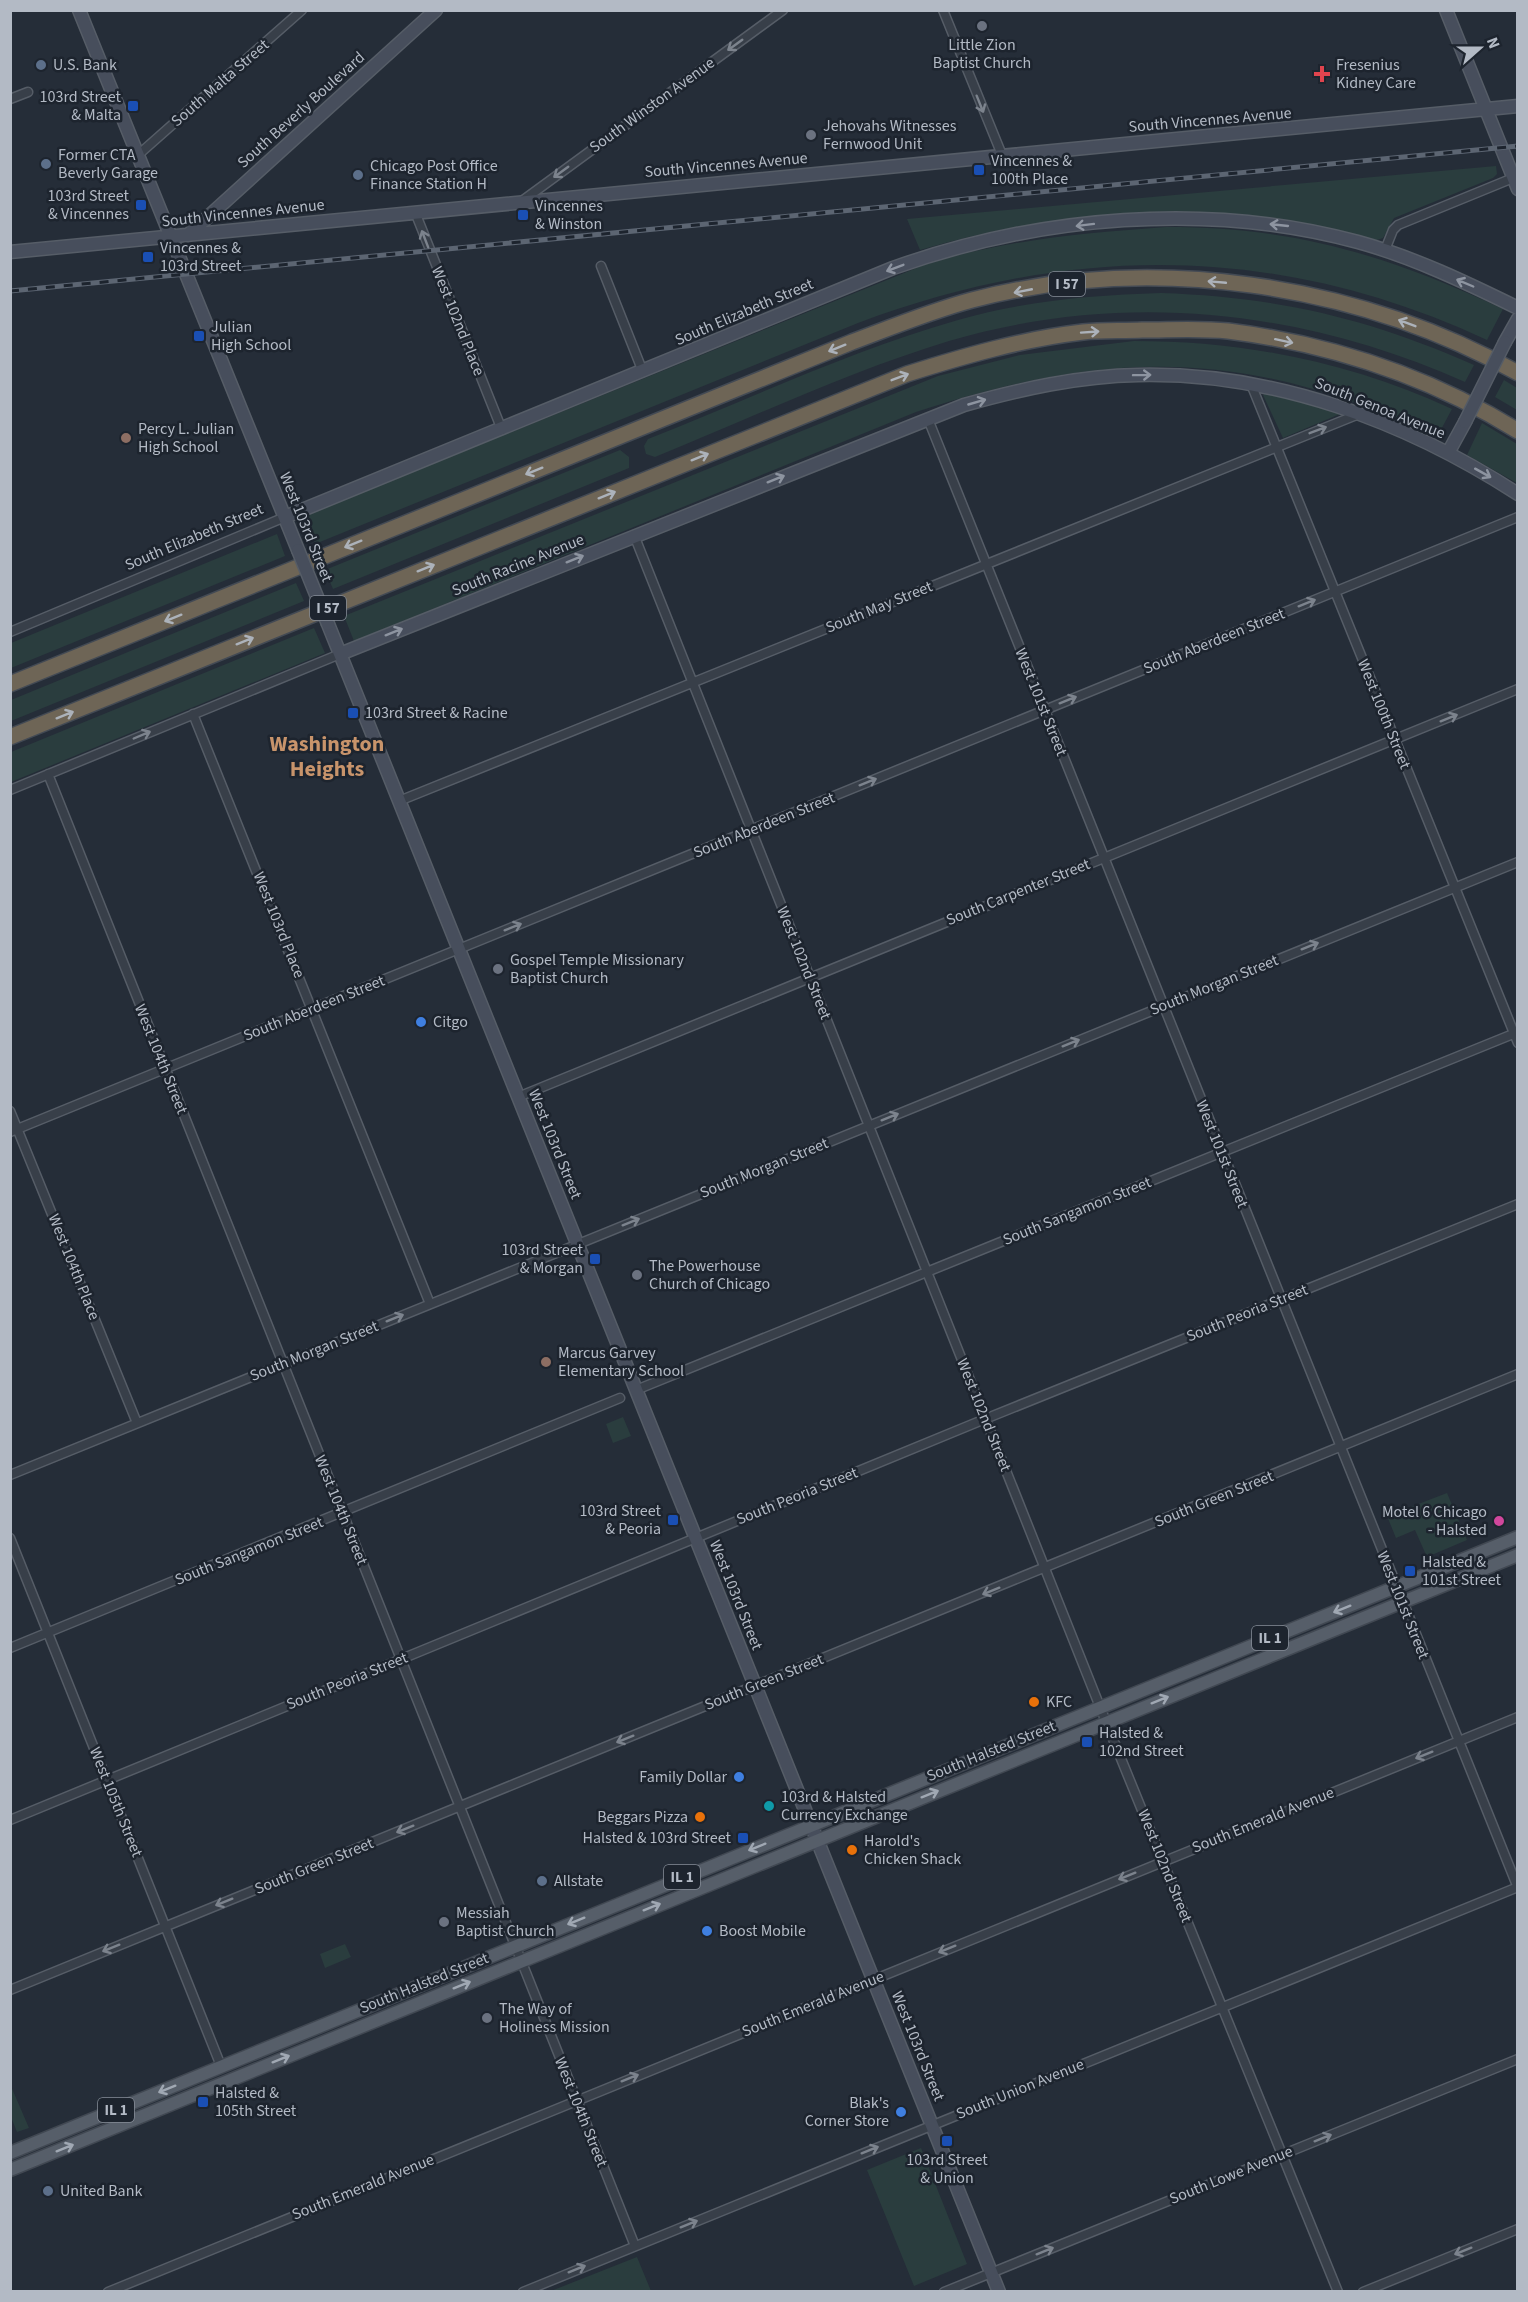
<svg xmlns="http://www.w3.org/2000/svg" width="1528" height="2302" font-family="'Source Sans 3',sans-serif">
  <rect width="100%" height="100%" fill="#252d38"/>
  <path fill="#2a3d3e" d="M1496 166 1497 174 1493 178 1394 218 1383 238 1377 240C1365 239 1354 234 1342 231 1319 226 1295 221 1271 218 1153 204 1033 217 920 250L907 219Z
    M1166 227C1295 227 1387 255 1503 309L1487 340C1278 243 1072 243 858 323L315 544 304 516 924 265C1003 240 1084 233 1166 227Z
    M1161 293C1277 297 1368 318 1474 365L1465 382C1300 309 1124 290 949 341 850 371 751 418 655 457L646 454 644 446 648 439C750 399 852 350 958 320 1025 301 1092 295 1161 293Z
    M1134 341C1245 341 1350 362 1452 409L1437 437C1250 348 1111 348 916 412L354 641 344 616 938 376 1020 355Z
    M1504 380 1517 388V410L1495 397Z
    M1266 392 1339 412 1340 414 1283 438 1263 395Z
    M1482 423 1517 444V483L1467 455Z
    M620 450 629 457V468L333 589 325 570Z
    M277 534 285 556 11 668V643Z
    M296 583 304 601 11 721V700Z
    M314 628 325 653 11 782V752Z
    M623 1417 631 1436 613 1443 606 1424Z
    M1447 1493 1467 1540 1427 1557 1415 1530 1396 1538 1387 1516Z
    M345 1944 351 1957 325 1968 320 1954Z
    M10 2084 29 2128 17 2132 11 2117Z
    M921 2148 967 2264 914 2286 867 2170Z
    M637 2257 651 2291H551Z"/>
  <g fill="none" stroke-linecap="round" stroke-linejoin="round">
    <g stroke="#565d67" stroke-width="11">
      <path id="street" d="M943 10 1002 155
        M10 99 28 92
        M138 155 302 10
        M522 201 783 10
        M415 212 502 430
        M1385 250 1393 230 1398 225 1513 178
        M601 266 643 372
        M1251 384 1518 1043
        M928 419 1518 1888
        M634 535 1100 1707 1338 2292
        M10 632 285 517
        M193 714 430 1304
        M48 774 635 2246
        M10 790 340 654
        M399 801 1359 414
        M518 1097 1518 689
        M10 1111 137 1423
        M10 1132 1518 517
        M636 1390 1518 1032
        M10 1475 1518 862
        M10 1538 221 2066
        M10 1648 620 1398
        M10 1820 985 1419 1518 1204
        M10 1990 1518 1374
        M108 2292 1518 1717
        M523 2292 1518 1887
        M944 2292 1518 2059
        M1363 2292 1518 2229"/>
    </g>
    <g stroke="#565d67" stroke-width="15">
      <path id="secondary" d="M79 10 298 550
        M1446 10 1518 189
        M188 235 436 10
        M10 252 1518 106
        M1505 342 1518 319
        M1448 453 1465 422
        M285 517 893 268C1039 216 1207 201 1358 242 1413 257 1467 283 1518 308
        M328 624 999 2292
        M340 654 964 405C1021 389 1079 376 1138 375 1274 372 1405 421 1518 494"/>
    </g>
    <g stroke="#414852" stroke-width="15">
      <path id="primary" d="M10 2153 1518 1537
        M10 2170 1518 1555"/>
    </g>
    <g stroke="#434a54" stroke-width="18">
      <path id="highway" d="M10 684 852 342C892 327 931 311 972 300 1152 253 1356 283 1518 373
        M10 737 907 374C964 356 1023 339 1083 332 1102 330 1122 331 1142 330 1170 330 1200 328 1228 331 1330 344 1430 377 1518 431"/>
    </g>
    <use href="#street" stroke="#383f49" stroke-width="8"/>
    <use href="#secondary" stroke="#474e5c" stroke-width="12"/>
    <use href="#primary" stroke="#565e69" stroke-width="12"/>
    <use href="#highway" stroke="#6e6556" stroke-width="15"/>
    <g stroke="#5c6572" stroke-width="5">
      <path id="rail" d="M10 291 1518 146"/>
    </g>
    <use href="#rail" stroke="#1d242e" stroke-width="3" stroke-dasharray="9" stroke-linecap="butt"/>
    <g stroke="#565d67" stroke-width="15" stroke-linecap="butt">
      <path id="secondary-bridge" d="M1465 422 1505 342
        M298 550 328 624"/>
    </g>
    <use href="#secondary-bridge" stroke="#474e5c" stroke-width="12"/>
  </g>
  <defs><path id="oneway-shaft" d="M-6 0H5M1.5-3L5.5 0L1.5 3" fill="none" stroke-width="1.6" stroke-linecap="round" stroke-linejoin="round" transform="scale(1.5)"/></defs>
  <g stroke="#7c838d">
    <use href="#oneway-shaft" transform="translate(735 45) rotate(144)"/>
    <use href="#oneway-shaft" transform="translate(980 104) rotate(68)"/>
    <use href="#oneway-shaft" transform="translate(561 172) rotate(144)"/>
    <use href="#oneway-shaft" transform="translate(425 239) rotate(-111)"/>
    <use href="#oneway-shaft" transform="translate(1318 430) rotate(-21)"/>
    <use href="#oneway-shaft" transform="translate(1307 603) rotate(-22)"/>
    <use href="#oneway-shaft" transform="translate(1068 700) rotate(-22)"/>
    <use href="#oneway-shaft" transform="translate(1449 718) rotate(-22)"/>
    <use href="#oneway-shaft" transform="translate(142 735) rotate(-23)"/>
    <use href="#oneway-shaft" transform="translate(868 782) rotate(-22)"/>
    <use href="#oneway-shaft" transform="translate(513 927) rotate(-22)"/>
    <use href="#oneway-shaft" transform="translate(1310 946) rotate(-22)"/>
    <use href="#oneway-shaft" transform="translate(1071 1043) rotate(-22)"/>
    <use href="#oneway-shaft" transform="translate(890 1117) rotate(-22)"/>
    <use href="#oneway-shaft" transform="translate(631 1222) rotate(-22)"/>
    <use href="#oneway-shaft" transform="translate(395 1318) rotate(-22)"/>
    <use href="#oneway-shaft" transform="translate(991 1591) rotate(158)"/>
    <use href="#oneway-shaft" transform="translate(625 1739) rotate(158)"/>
    <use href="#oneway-shaft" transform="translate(1424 1755) rotate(158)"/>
    <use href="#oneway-shaft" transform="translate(405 1829) rotate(158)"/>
    <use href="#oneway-shaft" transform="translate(1127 1876) rotate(158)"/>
    <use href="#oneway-shaft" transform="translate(224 1902) rotate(158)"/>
    <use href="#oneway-shaft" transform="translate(111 1948) rotate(158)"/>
    <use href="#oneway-shaft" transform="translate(947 1949) rotate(158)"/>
    <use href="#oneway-shaft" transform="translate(630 2078) rotate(-22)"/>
    <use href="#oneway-shaft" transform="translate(1323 2138) rotate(-22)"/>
    <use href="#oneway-shaft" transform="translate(870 2150) rotate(-22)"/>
    <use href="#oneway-shaft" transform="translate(689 2224) rotate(-22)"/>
    <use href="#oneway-shaft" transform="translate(1045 2251) rotate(-22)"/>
    <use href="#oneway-shaft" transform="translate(1463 2251) rotate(158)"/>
    <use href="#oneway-shaft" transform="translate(577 2269) rotate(-22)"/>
  </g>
  <g stroke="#8d94a0">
    <use href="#oneway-shaft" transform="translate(1085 225) rotate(173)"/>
    <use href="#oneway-shaft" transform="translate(1279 225) rotate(-174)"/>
    <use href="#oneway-shaft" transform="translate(895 268) rotate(159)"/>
    <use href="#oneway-shaft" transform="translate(1465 283) rotate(-157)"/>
    <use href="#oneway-shaft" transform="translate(1142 375) rotate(-1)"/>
    <use href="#oneway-shaft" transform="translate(977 402) rotate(-16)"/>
    <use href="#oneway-shaft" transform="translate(1483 473) rotate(29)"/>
    <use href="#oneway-shaft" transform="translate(776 479) rotate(-22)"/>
    <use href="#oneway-shaft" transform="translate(575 559) rotate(-22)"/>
    <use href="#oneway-shaft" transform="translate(394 632) rotate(-22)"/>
  </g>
  <g stroke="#acb2ba">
    <use href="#oneway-shaft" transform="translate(1217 282) rotate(-175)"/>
    <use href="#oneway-shaft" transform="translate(1023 291) rotate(169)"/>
    <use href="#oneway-shaft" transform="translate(1407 323) rotate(-159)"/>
    <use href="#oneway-shaft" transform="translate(1090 332) rotate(-4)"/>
    <use href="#oneway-shaft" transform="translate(1284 341) rotate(12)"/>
    <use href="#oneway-shaft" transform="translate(837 348) rotate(158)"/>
    <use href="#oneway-shaft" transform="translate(900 377) rotate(-21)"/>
    <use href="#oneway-shaft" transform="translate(700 457) rotate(-22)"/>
    <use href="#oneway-shaft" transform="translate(534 471) rotate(158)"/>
    <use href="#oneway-shaft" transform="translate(607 495) rotate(-22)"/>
    <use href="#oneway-shaft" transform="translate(353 544) rotate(158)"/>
    <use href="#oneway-shaft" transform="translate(426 568) rotate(-22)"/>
    <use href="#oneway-shaft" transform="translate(173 618) rotate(158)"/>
    <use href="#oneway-shaft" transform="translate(245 641) rotate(-22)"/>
    <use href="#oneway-shaft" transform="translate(65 715) rotate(-22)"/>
  </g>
  <g stroke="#a0a8b3">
    <use href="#oneway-shaft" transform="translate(1342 1609) rotate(158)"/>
    <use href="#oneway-shaft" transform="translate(1160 1700) rotate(-22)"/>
    <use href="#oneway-shaft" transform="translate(930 1794) rotate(-22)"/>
    <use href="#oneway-shaft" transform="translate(757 1847) rotate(158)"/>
    <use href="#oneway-shaft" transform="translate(652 1907) rotate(-22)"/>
    <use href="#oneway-shaft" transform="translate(576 1921) rotate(158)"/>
    <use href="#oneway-shaft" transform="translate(462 1985) rotate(-22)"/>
    <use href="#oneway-shaft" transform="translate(281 2059) rotate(-22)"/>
    <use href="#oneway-shaft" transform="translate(167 2089) rotate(158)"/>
    <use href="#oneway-shaft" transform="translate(65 2148) rotate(-22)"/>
  </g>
  <g fill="#6b7280" stroke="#1d242e" stroke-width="2">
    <circle cx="982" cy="26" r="6"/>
    <circle cx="811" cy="135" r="6"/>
    <circle cx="498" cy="969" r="6"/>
    <circle cx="637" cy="1275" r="6"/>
    <circle cx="444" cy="1922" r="6"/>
    <circle cx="487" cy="2018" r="6"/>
  </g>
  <g fill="#5c6f8a" stroke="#1d242e" stroke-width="2">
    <circle cx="41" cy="65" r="6"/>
    <circle cx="46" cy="164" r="6"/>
    <circle cx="358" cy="175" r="6"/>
    <circle cx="542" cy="1881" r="6"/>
    <circle cx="48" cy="2191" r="6"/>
  </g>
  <path fill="#e0444e" stroke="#1d242e" stroke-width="2" d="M1319 65h6v6h6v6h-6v6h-6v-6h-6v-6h6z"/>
  <g fill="#1a4fb4" stroke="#1d242e" stroke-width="2">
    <rect x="127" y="100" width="12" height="12" rx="3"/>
    <rect x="973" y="164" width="12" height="12" rx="3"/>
    <rect x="135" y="199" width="12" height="12" rx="3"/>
    <rect x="517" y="209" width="12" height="12" rx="3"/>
    <rect x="142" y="251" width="12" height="12" rx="3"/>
    <rect x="193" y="330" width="12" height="12" rx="3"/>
    <rect x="347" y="707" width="12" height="12" rx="3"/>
    <rect x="589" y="1253" width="12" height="12" rx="3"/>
    <rect x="667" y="1514" width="12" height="12" rx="3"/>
    <rect x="1404" y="1565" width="12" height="12" rx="3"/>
    <rect x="1081" y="1736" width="12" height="12" rx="3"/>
    <rect x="737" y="1832" width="12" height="12" rx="3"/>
    <rect x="197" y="2096" width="12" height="12" rx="3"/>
    <rect x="941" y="2135" width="12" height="12" rx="3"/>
  </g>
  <g fill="#8d6e63" stroke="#1d242e" stroke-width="2">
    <circle cx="126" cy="438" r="6"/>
    <circle cx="546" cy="1362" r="6"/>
  </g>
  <g fill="#3f7fe0" stroke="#1d242e" stroke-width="2">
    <circle cx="421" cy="1022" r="6"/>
    <circle cx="739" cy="1777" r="6"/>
    <circle cx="707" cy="1931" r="6"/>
    <circle cx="901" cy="2112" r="6"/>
  </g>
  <circle fill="#d1479c" stroke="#1d242e" stroke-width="2" cx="1499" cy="1521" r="6"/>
  <g fill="#e8710a" stroke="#1d242e" stroke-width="2">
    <circle cx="1034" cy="1702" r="6"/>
    <circle cx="700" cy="1817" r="6"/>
    <circle cx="852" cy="1850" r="6"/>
  </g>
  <circle fill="#0f9aa8" stroke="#1d242e" stroke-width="2" cx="769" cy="1806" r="6"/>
  <g text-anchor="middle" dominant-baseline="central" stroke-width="5" stroke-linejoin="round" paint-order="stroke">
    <g fill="#1d242e" stroke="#868d98" stroke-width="1.5">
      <rect x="1049" y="272" width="36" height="24" rx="4.5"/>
      <rect x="310" y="596" width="36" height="24" rx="4.5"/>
      <rect x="1252" y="1626" width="36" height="24" rx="4.5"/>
      <rect x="664" y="1865" width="36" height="24" rx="4.5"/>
      <rect x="98" y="2098" width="36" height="24" rx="4.5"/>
    </g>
    <g font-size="15" font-weight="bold" fill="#b3bac5">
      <text x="1067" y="284">I 57</text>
      <text x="328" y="608">I 57</text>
      <text x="1270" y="1638">IL 1</text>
      <text x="682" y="1877">IL 1</text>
      <text x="116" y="2110">IL 1</text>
    </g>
    <g font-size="16" fill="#b3bac5" stroke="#1d242e" text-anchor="start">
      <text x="982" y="45" text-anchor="middle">Little Zion<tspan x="982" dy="18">Baptist Church</tspan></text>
      <text x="53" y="65">U.S. Bank</text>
      <text x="1336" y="65">Fresenius<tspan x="1336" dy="18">Kidney Care</tspan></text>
      <text x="121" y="97" text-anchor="end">103rd Street<tspan x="121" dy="18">&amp; Malta</tspan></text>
      <text x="823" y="126">Jehovahs Witnesses<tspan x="823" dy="18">Fernwood Unit</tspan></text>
      <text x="58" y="155">Former CTA<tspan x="58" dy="18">Beverly Garage</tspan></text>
      <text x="991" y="161">Vincennes &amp;<tspan x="991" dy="18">100th Place</tspan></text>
      <text x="370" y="166">Chicago Post Office<tspan x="370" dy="18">Finance Station H</tspan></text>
      <text x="129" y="196" text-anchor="end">103rd Street<tspan x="129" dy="18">&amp; Vincennes</tspan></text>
      <text x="535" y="206">Vincennes<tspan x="535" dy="18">&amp; Winston</tspan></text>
      <text x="160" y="248">Vincennes &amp;<tspan x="160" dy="18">103rd Street</tspan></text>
      <text x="211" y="327">Julian<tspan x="211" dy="18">High School</tspan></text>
      <text x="138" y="429">Percy L. Julian<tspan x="138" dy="18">High School</tspan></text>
      <text x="365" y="713">103rd Street &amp; Racine</text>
      <text x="510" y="960">Gospel Temple Missionary<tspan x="510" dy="18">Baptist Church</tspan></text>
      <text x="433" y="1022">Citgo</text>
      <text x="583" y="1250" text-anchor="end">103rd Street<tspan x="583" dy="18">&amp; Morgan</tspan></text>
      <text x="649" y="1266">The Powerhouse<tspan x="649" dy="18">Church of Chicago</tspan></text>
      <text x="558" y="1353">Marcus Garvey<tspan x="558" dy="18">Elementary School</tspan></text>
      <text x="661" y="1511" text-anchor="end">103rd Street<tspan x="661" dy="18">&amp; Peoria</tspan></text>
      <text x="1487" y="1512" text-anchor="end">Motel 6 Chicago<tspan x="1487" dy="18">- Halsted</tspan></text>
      <text x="1422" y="1562">Halsted &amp;<tspan x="1422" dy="18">101st Street</tspan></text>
      <text x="1046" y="1702">KFC</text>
      <text x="1099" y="1733">Halsted &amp;<tspan x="1099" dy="18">102nd Street</tspan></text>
      <text x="727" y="1777" text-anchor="end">Family Dollar</text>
      <text x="781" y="1797">103rd &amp; Halsted<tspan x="781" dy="18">Currency Exchange</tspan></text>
      <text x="688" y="1817" text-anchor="end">Beggars Pizza</text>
      <text x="731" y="1838" text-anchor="end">Halsted &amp; 103rd Street</text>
      <text x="864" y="1841">Harold's<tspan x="864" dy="18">Chicken Shack</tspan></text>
      <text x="554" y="1881">Allstate</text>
      <text x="456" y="1913">Messiah<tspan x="456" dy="18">Baptist Church</tspan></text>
      <text x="719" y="1931">Boost Mobile</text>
      <text x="499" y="2009">The Way of<tspan x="499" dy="18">Holiness Mission</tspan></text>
      <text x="215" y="2093">Halsted &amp;<tspan x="215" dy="18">105th Street</tspan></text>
      <text x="889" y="2103" text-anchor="end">Blak's<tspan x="889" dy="18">Corner Store</tspan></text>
      <text x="947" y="2160" text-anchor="middle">103rd Street<tspan x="947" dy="18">&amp; Union</tspan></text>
      <text x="60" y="2191">United Bank</text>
    </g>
    <g font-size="16" fill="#b3bac5" stroke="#1d242e">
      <text transform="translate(220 83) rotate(-41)">South Malta Street</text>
      <text transform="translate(652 105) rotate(-36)">South Winston Avenue</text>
      <text transform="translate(301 110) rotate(-42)">South Beverly Boulevard</text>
      <text transform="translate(1210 120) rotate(-5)">South Vincennes Avenue</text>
      <text transform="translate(726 165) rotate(-5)">South Vincennes Avenue</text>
      <text transform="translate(243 213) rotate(-6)">South Vincennes Avenue</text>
      <text transform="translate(744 312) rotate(-23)">South Elizabeth Street</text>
      <text transform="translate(458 321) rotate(68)">West 102nd Place</text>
      <text transform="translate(1380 408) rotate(22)">South Genoa Avenue</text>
      <text transform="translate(306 527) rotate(68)">West 103rd Street</text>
      <text transform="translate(194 537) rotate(-23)">South Elizabeth Street</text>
      <text transform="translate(518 565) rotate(-22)">South Racine Avenue</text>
      <text transform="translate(879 607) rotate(-22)">South May Street</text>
      <text transform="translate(1214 641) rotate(-22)">South Aberdeen Street</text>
      <text transform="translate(1041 702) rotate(68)">West 101st Street</text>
      <text transform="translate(1384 714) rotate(68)">West 100th Street</text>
      <text transform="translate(764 825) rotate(-22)">South Aberdeen Street</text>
      <text transform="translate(1018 892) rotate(-22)">South Carpenter Street</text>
      <text transform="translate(279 925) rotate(68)">West 103rd Place</text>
      <text transform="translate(804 963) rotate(68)">West 102nd Street</text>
      <text transform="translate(1214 985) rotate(-22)">South Morgan Street</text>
      <text transform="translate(314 1008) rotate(-22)">South Aberdeen Street</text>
      <text transform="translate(161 1059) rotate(68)">West 104th Street</text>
      <text transform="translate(555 1144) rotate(68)">West 103rd Street</text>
      <text transform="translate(1222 1154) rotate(68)">West 101st Street</text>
      <text transform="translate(764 1168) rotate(-22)">South Morgan Street</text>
      <text transform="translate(1077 1211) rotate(-22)">South Sangamon Street</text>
      <text transform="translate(74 1267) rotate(68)">West 104th Place</text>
      <text transform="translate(1247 1313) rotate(-22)">South Peoria Street</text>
      <text transform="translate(314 1351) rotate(-22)">South Morgan Street</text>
      <text transform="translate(984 1415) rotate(68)">West 102nd Street</text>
      <text transform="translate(797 1496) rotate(-22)">South Peoria Street</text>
      <text transform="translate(1214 1499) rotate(-22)">South Green Street</text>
      <text transform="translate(341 1510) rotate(68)">West 104th Street</text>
      <text transform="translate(249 1551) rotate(-22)">South Sangamon Street</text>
      <text transform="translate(736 1595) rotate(68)">West 103rd Street</text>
      <text transform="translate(1403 1605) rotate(68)">West 101st Street</text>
      <text transform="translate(347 1681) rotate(-22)">South Peoria Street</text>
      <text transform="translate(764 1682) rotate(-22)">South Green Street</text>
      <text transform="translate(991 1751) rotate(-22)">South Halsted Street</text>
      <text transform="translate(116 1802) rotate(68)">West 105th Street</text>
      <text transform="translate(1263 1820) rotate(-22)">South Emerald Avenue</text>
      <text transform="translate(314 1866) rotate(-22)">South Green Street</text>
      <text transform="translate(1165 1866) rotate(68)">West 102nd Street</text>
      <text transform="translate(424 1983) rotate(-22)">South Halsted Street</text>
      <text transform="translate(813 2004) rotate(-22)">South Emerald Avenue</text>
      <text transform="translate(918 2046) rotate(68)">West 103rd Street</text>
      <text transform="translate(1020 2089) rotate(-22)">South Union Avenue</text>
      <text transform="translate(581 2112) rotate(68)">West 104th Street</text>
      <text transform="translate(1231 2175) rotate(-22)">South Lowe Avenue</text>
      <text transform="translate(363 2187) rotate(-22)">South Emerald Avenue</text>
    </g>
    <g font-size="22" font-weight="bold" fill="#c8946b" stroke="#1d242e">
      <text x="327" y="744">Washington<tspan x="327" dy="25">Heights</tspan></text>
    </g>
  </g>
  <rect width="1528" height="2302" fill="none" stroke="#b3bac5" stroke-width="24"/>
  <g transform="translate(1480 48) rotate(69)" stroke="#1d242e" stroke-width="4.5" paint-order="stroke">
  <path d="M0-4.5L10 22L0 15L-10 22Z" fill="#b3bac5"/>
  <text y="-9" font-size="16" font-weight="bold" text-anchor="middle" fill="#b3bac5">N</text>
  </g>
</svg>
